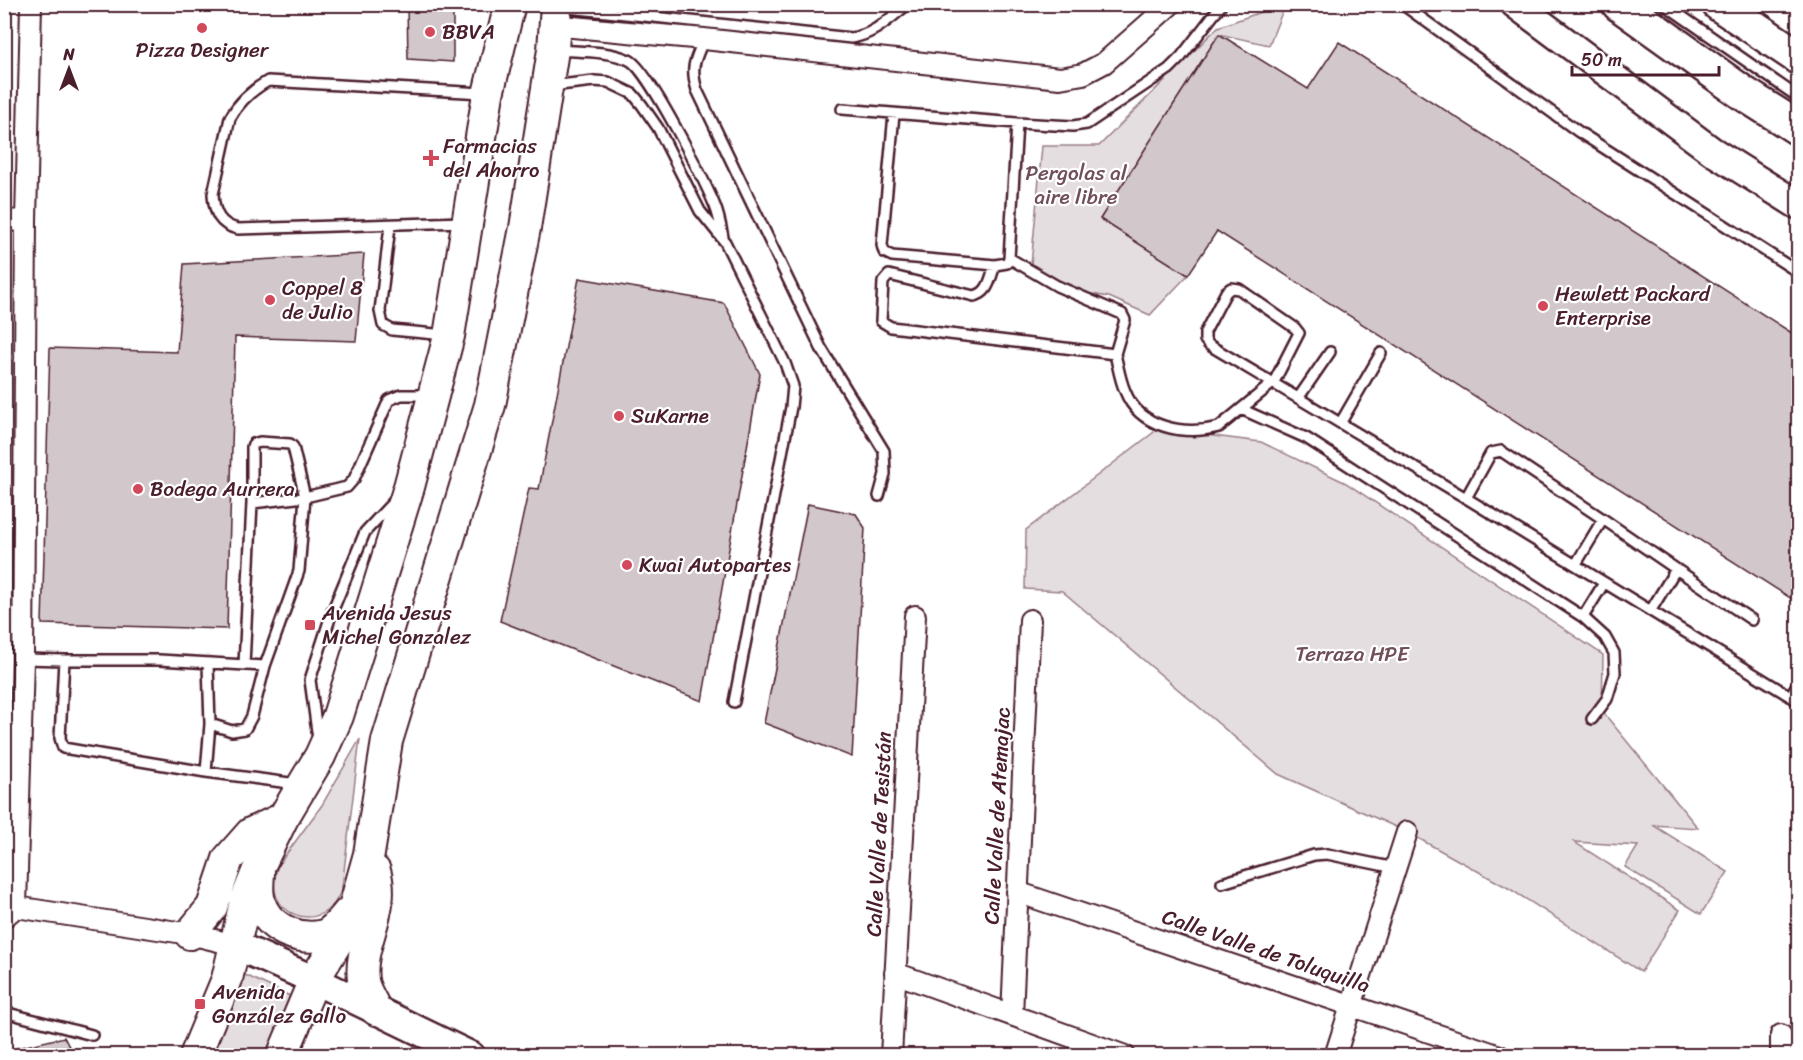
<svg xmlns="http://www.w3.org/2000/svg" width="1803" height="1060" font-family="Sriracha,sans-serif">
  <rect width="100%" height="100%" fill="#fff"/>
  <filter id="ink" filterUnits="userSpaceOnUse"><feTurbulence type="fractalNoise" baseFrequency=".0167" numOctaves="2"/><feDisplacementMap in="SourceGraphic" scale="12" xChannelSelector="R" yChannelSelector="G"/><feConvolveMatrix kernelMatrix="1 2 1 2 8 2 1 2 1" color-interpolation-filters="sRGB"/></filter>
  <g filter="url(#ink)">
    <path fill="#e5dee0" stroke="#987e86" stroke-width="1.5" d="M1281 5H1285L1269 45 1219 34 1100 219 1188 275 1150 315 1109 297 1075 291 1031 265 1042 146H1099L1218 27Z
      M1158 429 1261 442 1346 483 1603 655 1602 711 1698 828 1653 825 1728 872 1701 914 1625 867 1638 846 1574 842 1680 910 1641 972 1510 889 1407 832 1278 774 1062 591 1025 589 1026 530Z
      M360 739 342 887C327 941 255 915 279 864L322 805Z
      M241 973 290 996 266 1055 210 1056Z"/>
    <path fill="#d2c7cb" stroke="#4a1f2b" stroke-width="1.5" d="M407 4H453V62L408 59Z
      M1219 34 1308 89 1339 42 1798 337V603L1217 231 1188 275 1100 219Z
      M364 254 356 341 235 337 227 629 42 624 50 348 177 352 184 264Z
      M579 278 724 303 760 374 702 701 500 621 529 488 539 489Z
      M808 504 856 514 865 528 852 757 764 723Z
      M64 1037 74 1056H14L13 1049Z"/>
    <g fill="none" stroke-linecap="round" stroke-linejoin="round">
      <g stroke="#4a1f2b" stroke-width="14">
        <path id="lane" d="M1402 4 1579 132 1798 272
          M1664 4 1798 97
          M569 8 851 38C874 35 890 18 908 4
          M704 39C695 60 690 67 697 90L821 348 884 451 885 474 879 496
          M556 50C579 52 607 50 629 60 648 68 705 182 715 206 719 216 721 227 723 237
          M551 86 594 81 608 82 633 94 642 105 658 128 700 211 725 242 785 363 793 386 791 407 734 702
          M842 109 1017 123 1073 126 1087 124 1169 69 1181 57 1222 4
          M894 114 882 245 884 252 892 256 995 265 1007 263 1009 258 1017 123
          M464 222 238 229C219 225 214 212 213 194L230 118C239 102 252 90 268 81L483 93
          M390 226 380 311 383 325 392 330 446 335
          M995 265C990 279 989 293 974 296L889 275 883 282 881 321 891 327 1115 354 1125 320 1122 314 1057 286 1009 258
          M1115 354C1118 366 1120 380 1125 391 1139 428 1184 436 1219 427L1274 382 1299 333 1295 328 1239 289 1231 288 1226 292 1205 332V340L1209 345 1466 498 1798 701
          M1299 397 1330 352
          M1241 409 1306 438 1583 617 1605 637 1614 653 1615 673 1607 699 1592 719
          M1341 422 1381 353
          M1466 498 1491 453 1501 451 1603 519 1576 564
          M1603 519 1676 569 1651 610
          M1676 569 1752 620
          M1583 617 1604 583
          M23 659 64 660
          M244 665 252 503V447L253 444 260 442 290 444 293 447 305 497 252 503
          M1791 695 1798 683
          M210 724 232 731 245 729 252 716 265 666
          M318 739 310 680 332 612 365 532 394 501
          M206 772 210 724 208 664
          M297 784 206 772 63 748 60 738 64 660H159L265 666 299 571 305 497 347 487 354 479 389 400 401 395H429
          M1222 883 1314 855 1327 854 1395 868
          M4 1012 92 1035"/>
      </g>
      <g stroke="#4a1f2b" stroke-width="24">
        <path id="street" d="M562 26 704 39 1060 78 1083 74 1104 63 1171 4
          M4 221 26 220
          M1017 892 1500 1056
          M16 907 23 659 26 220 31 4
          M4 917 16 907 190 934 235 945
          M895 973 1125 1056
          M1012 1015 1030 620
          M1781 1035V1056
          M891 1056 915 616
          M1335 1056 1407 832"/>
      </g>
      <g stroke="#4a1f2b" stroke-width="32">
        <path id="secondary" d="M1515 4 1712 151 1798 205
          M235 945 314 980 471 1056"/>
      </g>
      <g stroke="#4a1f2b" stroke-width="34">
        <path id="primary" d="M375 871C387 911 358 943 363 980 364 990 372 1001 376 1010
          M259 873C258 886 257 899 263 910 274 931 302 941 324 935 334 931 341 921 348 913
          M190 934 212 907 228 859 251 833 283 818
          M195 1056 227 979 245 902 259 867 283 818 320 756 338 716 409 487 449 336 488 94 510 4
          M282 1056 314 980 336 944 355 904 369 854 387 741 490 405 525 228 553 50 556 4"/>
      </g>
      <g stroke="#4a1f2b" stroke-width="38">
        <path id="highway" d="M1619 4 1743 93 1798 128
          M1719 4 1798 57"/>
      </g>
      <use href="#lane" stroke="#fff" stroke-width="9"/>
      <use href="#street" stroke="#fff" stroke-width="20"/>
      <use href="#secondary" stroke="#fff" stroke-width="27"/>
      <use href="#primary" stroke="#fff" stroke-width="30"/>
      <use href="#highway" stroke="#fff" stroke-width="33"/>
    </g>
  </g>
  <g fill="#d1495b" stroke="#fff" stroke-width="2">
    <circle cx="202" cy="28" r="6"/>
    <circle cx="430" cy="32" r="6"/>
    <path d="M428 149h6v6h6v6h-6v6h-6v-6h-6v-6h6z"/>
    <circle cx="270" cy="300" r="6"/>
    <circle cx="1543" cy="306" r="6"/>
    <circle cx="619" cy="416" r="6"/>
    <circle cx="138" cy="489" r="6"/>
    <circle cx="627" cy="565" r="6"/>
    <rect x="304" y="619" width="12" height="12" rx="3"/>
    <rect x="194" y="998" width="12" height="12" rx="3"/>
  </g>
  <g text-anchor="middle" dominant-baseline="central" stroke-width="4.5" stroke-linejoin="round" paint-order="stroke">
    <g font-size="21" fill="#4a1f2b" stroke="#fff" text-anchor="start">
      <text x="442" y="32">BBVA</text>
      <text x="202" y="50" text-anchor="middle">Pizza Designer</text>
      <text x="443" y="146">Farmacias<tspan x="443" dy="24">del Ahorro</tspan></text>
      <text x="282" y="288">Coppel 8<tspan x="282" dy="24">de Julio</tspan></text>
      <text x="1555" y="294">Hewlett Packard<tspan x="1555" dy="24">Enterprise</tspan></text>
      <text x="631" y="416">SuKarne</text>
      <text x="150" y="489">Bodega Aurrera</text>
      <text x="639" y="565">Kwai Autopartes</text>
      <text x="322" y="613">Avenida Jesus<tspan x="322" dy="24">Michel Gonzalez</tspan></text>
      <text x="212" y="992">Avenida<tspan x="212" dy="24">González Gallo</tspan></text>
    </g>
    <g font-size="21" fill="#714f58" stroke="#fff">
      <text x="1076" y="173">Pergolas al<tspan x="1076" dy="24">aire libre</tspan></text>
      <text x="1352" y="654">Terraza HPE</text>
    </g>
    <g font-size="21" fill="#4a1f2b" stroke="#fff">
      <text transform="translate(997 816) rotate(-87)">Calle Valle de Atemajac</text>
      <text transform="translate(879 834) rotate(-87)">Calle Valle de Tesistán</text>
      <text transform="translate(1266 951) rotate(19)">Calle Valle de Toluquilla</text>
    </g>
  </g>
  <rect width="1803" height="1060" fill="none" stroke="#fff" stroke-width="24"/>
  <rect x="12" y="12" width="1779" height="1036" fill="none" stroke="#4a1f2b" stroke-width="2" filter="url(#ink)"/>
  <g transform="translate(69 69)" stroke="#ffffff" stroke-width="4.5" paint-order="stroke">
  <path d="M0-4.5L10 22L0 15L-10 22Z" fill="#4a1f2b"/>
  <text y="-9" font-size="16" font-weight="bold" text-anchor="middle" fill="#4a1f2b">N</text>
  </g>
  <path d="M1572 66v9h147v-9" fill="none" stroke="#4a1f2b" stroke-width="3"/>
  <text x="1581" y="66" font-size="18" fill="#4a1f2b" stroke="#ffffff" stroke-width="4.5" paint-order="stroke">50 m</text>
</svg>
